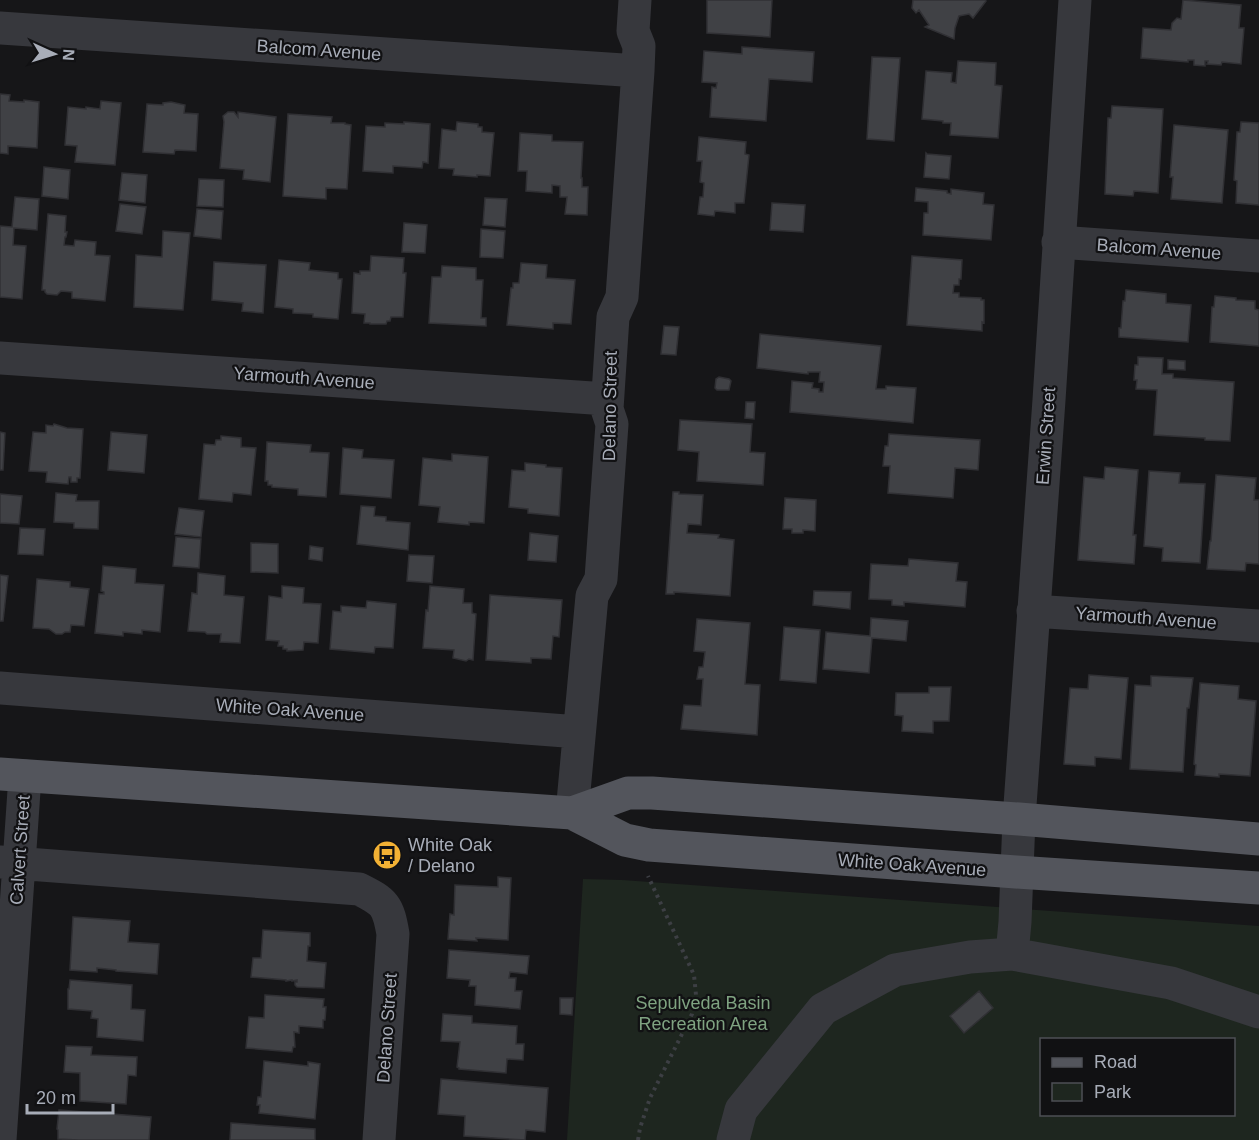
<svg xmlns="http://www.w3.org/2000/svg" width="1259" height="1140" font-family="Helvetica,sans-serif">
  <rect width="100%" height="100%" fill="#161618"/>
  <path fill="#1e261f" fill-rule="evenodd" d="M583 879 622 880 1259 926V1140H567ZM1042 1040H1234V1114H1042Z"/>
  <path fill="#404145" stroke="#303034" stroke-width="1.5" d="M707 0H772L770 37 707 33Z
    M913 0H985L986 1 973 18 969 14 959 16 955 28 954 39 925 27 929 25 919 10 916 13 912 8Z
    M1183 0 1241 5 1239 28H1244L1241 64 1222 62 1221 65 1207 64 1208 61H1205V66L1194 65V60H1188V62L1141 58 1143 28 1171 30 1172 23 1177 18 1181 19Z
    M742 47 814 52 812 82 769 79 766 121 710 117 712 87 716 88 717 83 702 82 704 51 742 54Z
    M872 57 900 58 894 141 867 139Z
    M958 61 996 63 995 85 1002 86 998 138 950 135 951 123H943V121L922 119 926 71 952 73 951 82 956 83Z
    M0 94 10 95 9 101 24 102V100L39 102 37 148 8 146V154L0 153Z
    M101 101 121 103 115 165 75 162 77 146 65 145 68 107 86 109V107L100 109Z
    M171 102 185 105 184 113 198 114 196 151 175 150 174 154 143 152 147 104 163 105V103Z
    M1112 106 1163 109 1158 193 1134 191 1133 196 1105 194 1108 118H1111Z
    M228 112H234L238 117V112L276 117 270 182 243 179 244 170 220 168 224 122 223 116Z
    M288 114 332 117 331 123H345V124L351 125 347 189 326 188V199L283 196Z
    M404 122 430 124 428 163 423 162 422 168 393 166V173L363 171 366 126 385 127V123L404 124Z
    M457 122 478 124V127H482V132L494 133 490 176 477 175V177L453 175 454 169 439 168 442 129 456 131Z
    M1241 122 1259 123V205L1236 203 1237 181 1234 180 1237 132H1240Z
    M1174 125 1228 130 1222 203 1171 199 1173 177H1170Z
    M520 133 552 135V141L583 142 581 178H582V187H588L587 215 565 214 567 197H560V186L552 185V193L526 191 527 171H518Z
    M699 137 746 142 745 154 749 155 744 203H735V213L715 211 714 216 698 214 700 197H703L704 183 700 182 702 161H697Z
    M926 153 927 154 951 156 949 179 924 177Z
    M44 167 70 170 68 199 42 196Z
    M122 173 147 175 145 203 119 200Z
    M199 179 224 180 223 207 197 206Z
    M916 188 947 191V193L951 194V189L984 193 983 204 994 205 991 240 923 235 924 213H928V202L915 201Z
    M15 197 39 199 37 230 14 228 13 245 26 246 22 299 0 297V226L12 227Z
    M485 198 507 199 505 227 483 225Z
    M772 203 805 205 803 232 770 230Z
    M120 204 146 207 142 234 116 231Z
    M197 209 223 211 221 239 194 236Z
    M48 214 66 216 65 232H67L66 237H65L64 245 74 246 75 240 96 242 95 255 110 256 105 301 72 298V292L61 291 57 295 47 294 45 292V290H42Z
    M404 223 427 225 425 253 402 252Z
    M481 229 505 231 503 258 480 257Z
    M163 231 190 233 183 310 134 307 136 255 162 257Z
    M371 256 404 258 403 273H406L403 317H391L390 321H387L386 324H370V323H364L365 314 352 313 354 273 360 274V271H370Z
    M912 256 962 260 961 279H959V285H954L953 293H959V297L981 298V300H984V323L982 322V331L907 325Z
    M279 260 310 263 309 270 338 273V279H342L338 319 313 317V314L293 313V309L275 307Z
    M214 262 266 265 263 313 242 311 243 303 212 300Z
    M521 263 547 265 546 278 575 280 571 324 553 323V329L507 325 511 288H513V283H519Z
    M442 266 476 268V280H483L481 318H486V326L429 323 432 277H441Z
    M1126 290 1166 294V303L1191 305 1188 342 1119 337V328H1121L1123 301H1125Z
    M1215 296 1236 298V300L1255 301V309L1259 310V346L1210 342 1212 307H1214Z
    M664 326 679 327 676 355 661 354Z
    M760 334 881 346 876 389H886V386L916 388 913 423 790 412 792 381 813 383 812 388 819 389V392H823L824 382H819L820 372H808V374L757 368Z
    M1138 357 1163 358 1162 374H1173V378L1234 382 1230 441 1205 440V438L1154 435 1157 390 1136 389 1137 380H1134L1135 365H1138Z
    M1168 360 1185 361V370L1168 369Z
    M719 377 729 379 731 381 729 390H717L715 388 716 379Z
    M746 402H755L754 419 745 418Z
    M680 420 752 424 750 452 765 453 763 485 697 481 699 452 678 450Z
    M54 424 67 428 83 429 80 478H77V482H71V477H69L68 484 46 482 47 472 29 471 33 432 46 433V425L53 426Z
    M0 432 5 433 3 470H0Z
    M111 432 147 435 144 473 108 470Z
    M889 434 980 440 978 470 955 468 953 498 888 493 890 466H883L885 446H888Z
    M221 436 241 438V447L256 448 251 495 233 493 232 502 199 499 204 444 215 445 216 440H221Z
    M267 442 311 445 310 452 329 453 326 497 298 495V489L272 487V485H268V481H265Z
    M343 448 363 450 362 458 394 460 391 498 340 494Z
    M452 454 488 457 484 523 469 522V525L438 522 440 507 419 505 423 458 452 461Z
    M525 463 546 465V467L562 468 559 516 528 513V509L509 507 512 470 525 471Z
    M1105 467 1138 470 1133 535H1136L1134 564 1078 560 1084 477 1104 479Z
    M1149 471 1180 473 1179 483 1205 484 1200 563 1162 561 1163 548 1144 546Z
    M1216 475 1256 478 1254 500H1259V564L1246 563 1245 571 1207 569 1210 541H1211Z
    M673 492H679V494L703 495 701 525 688 524 687 533 719 535 718 538 734 540 730 596 674 592V594H666Z
    M56 493 77 495 76 501H99L98 529 74 528V523L54 522Z
    M0 494 22 496 19 524 0 523Z
    M785 498 816 500 815 531 803 530V533H792V529H783Z
    M361 506 375 507 374 516 386 517V521L410 523 408 550 357 544Z
    M179 508 204 511 201 537 175 534Z
    M20 528 45 529 43 555 18 554Z
    M530 533 558 536 556 562 528 560Z
    M176 537 201 539 199 568 173 566Z
    M251 543 278 544V573L251 572Z
    M310 546 323 548 322 561 309 559Z
    M409 555 434 556 432 583 407 581Z
    M909 559 958 563 956 581 967 582 965 607 904 602V606L892 605V600L869 599 871 564 908 566Z
    M103 566 136 569 135 583 164 585 160 632 142 630V634L123 632V636L95 633 99 594H104V592L101 591Z
    M198 573 225 576 224 595 244 597 240 643 220 642 221 634H207L205 632 188 631 192 593 197 594Z
    M0 575 8 576 3 621H0Z
    M37 579 70 582V587L89 589 84 626 71 625 70 632H65L62 634H56L49 629 33 628Z
    M282 586 304 588 303 603 321 604 318 643 304 642 303 650 287 651V649H283V646H278L279 641 266 640 269 596 282 598Z
    M430 586 464 589 463 603H472V613L476 614 473 660 469 659 466 661 453 658 454 650 423 648 426 610 428 611Z
    M814 591 851 592 850 609 813 605Z
    M490 595 562 600 559 637 553 636 551 659 531 658V663L486 660Z
    M367 601 396 604 393 648 375 647 374 653 330 649 333 611 341 612V606L366 608Z
    M871 618 908 621 906 641 872 638 869 673 823 669 826 632 870 636Z
    M697 619 750 623 745 684 760 685 757 735 681 729 684 705 701 706 703 679H697L699 667H703L705 652 694 651Z
    M784 627 820 630 816 683 780 680Z
    M1089 675 1128 678 1121 759 1095 757V766L1064 764 1070 688 1088 689Z
    M1151 676 1193 678 1189 708H1187L1183 772 1130 769 1135 685 1151 686Z
    M1200 683 1239 686 1238 699 1256 701 1250 776 1219 774V777L1195 775 1196 765 1194 764Z
    M929 687H951L949 721H933V733L902 731 903 716 895 715 896 693H929Z
    M498 877 511 878 508 940 476 938 477 941 448 939 450 914 454 915 455 885 498 887Z
    M73 917 130 921 128 942 159 944 157 974 116 971V970L97 968V972L70 970Z
    M263 930 310 933V946H308L307 961 326 963 324 988 297 987 295 985V982H297V980L292 981V980L286 981V980L251 977 253 958H261Z
    M449 950 529 956 527 974 510 972 509 978H516L515 991H522L520 1009 475 1005 476 986H469L470 980 447 978Z
    M70 980 132 985 131 1009 145 1010 143 1041 97 1037 98 1019 91 1018 92 1011 68 1009V989H69Z
    M979 991 993 1008 964 1033 950 1016Z
    M265 995 324 999 323 1007H326L325 1020H323V1028L299 1026V1033L294 1032 295 1047H293L292 1052 246 1048 249 1017 264 1018Z
    M560 998H573L572 1015 560 1014Z
    M443 1014 472 1016V1023L517 1026 516 1044H524L523 1060 507 1059 506 1073 459 1069V1068L457 1067 460 1042 441 1041Z
    M66 1046 92 1047 91 1055 137 1057 136 1076 128 1075 126 1104 80 1101V1073L64 1072Z
    M264 1061 308 1066V1062L320 1064 315 1119 259 1113 260 1105H257L258 1097H261Z
    M441 1079 548 1088 545 1132 526 1130 525 1140 464 1136 465 1116 438 1114Z
    M59 1110 151 1117 149 1140H78L58 1139V1130L57 1129Z
    M231 1123 315 1129V1140H230Z"/>
  <g fill="none" stroke-linecap="round" stroke-linejoin="round">
    <path stroke="#3d3f44" stroke-width="4" stroke-dasharray="3 4.5" stroke-linecap="butt" d="M638 1140 640 1128 650 1098 692 1014 696 995 694 975 648 876"/>
    <path stroke="#37383d" stroke-width="33" d="M0 28 638 71
      M1058 242 1259 256
      M0 358 607 399
      M1033 611 1259 626
      M0 688 579 732
      M572 813 592 596 601 579 612 424 607 409 613 317 622 297 638 71 639 46 633 31 635 0
      M0 862 359 889C385 902 388 905 393 934L379 1140
      M1012 954 1015 922 1019 819 1049 400 1075 0
      M0 1140 25 776
      M733 1140 741 1110 823 1009 895 970 970 957 1012 954 1171 983 1259 1012"/>
    <path stroke="#53555c" stroke-width="33" d="M0 774 572 813 628 793H652L1019 819 1259 839
      M572 813 625 840 649 845 1016 872 1259 888"/>
  </g>
  <defs>
    <g id="bus-disc" transform="scale(1.5)"><circle r="9.5" fill="#f2b134" stroke="#111113"/><path d="M-5-6H5V4H4V6H2V4H-2V6H-4V4H-5ZM-3.5-4V0h7V-4ZM-3.5 1.2v1.5H-2V1.2ZM2 1.2v1.5H3.5V1.2Z" fill="#111"/></g>
  </defs>
  <g fill-rule="evenodd">
    <use href="#bus-disc" x="387" y="855"/>
  </g>
  <g text-anchor="middle" dominant-baseline="central" stroke-width="4.5" stroke-linejoin="round" paint-order="stroke">
    <g font-size="18" fill="#a8adb8" stroke="#111113">
      <text transform="translate(319 50) rotate(4)">Balcom Avenue</text>
      <text transform="translate(1159 249) rotate(4)">Balcom Avenue</text>
      <text transform="translate(304 378) rotate(4)">Yarmouth Avenue</text>
      <text transform="translate(610 406) rotate(-89)">Delano Street</text>
      <text transform="translate(1046 436) rotate(-86)">Erwin Street</text>
      <text transform="translate(1146 618) rotate(4)">Yarmouth Avenue</text>
      <text transform="translate(290 710) rotate(4)">White Oak Avenue</text>
      <text transform="translate(20 850) rotate(-86)">Calvert Street</text>
      <text transform="translate(912 865) rotate(4)">White Oak Avenue</text>
      <text transform="translate(387 1028) rotate(-86)">Delano Street</text>
    </g>
    <g font-size="18" fill="#a8adb8" stroke="#111113" text-anchor="start">
      <text x="408" y="845">White Oak<tspan x="408" dy="21">/ Delano</tspan></text>
    </g>
    <g font-size="18" fill="#7fa381" stroke="#111113">
      <text x="703" y="1003">Sepulveda Basin<tspan x="703" dy="21">Recreation Area</tspan></text>
    </g>
  </g>
  <rect x="1040" y="1038" width="195" height="78" fill="#111113" stroke="#4d4f55" stroke-width="1.5"/>
  <rect x="1052" y="1058" width="30" height="9" fill="#53555c" stroke="#4d4f55" stroke-width="1.5"/>
  <text x="1094" y="1068" font-size="18" fill="#a8adb8">Road</text>
  <rect x="1052" y="1083" width="30" height="18" fill="#1e261f" stroke="#4d4f55" stroke-width="1.5"/>
  <text x="1094" y="1098" font-size="18" fill="#a8adb8">Park</text>
  <g transform="translate(54 54) rotate(94)" stroke="#111113" stroke-width="4.5" paint-order="stroke">
  <path d="M0-4.5L10 22L0 15L-10 22Z" fill="#a8adb8"/>
  <text y="-9" font-size="16" font-weight="bold" text-anchor="middle" fill="#a8adb8">N</text>
  </g>
  <path d="M27 1104v9h86v-9" fill="none" stroke="#a8adb8" stroke-width="3"/>
  <text x="36" y="1104" font-size="18" fill="#a8adb8" stroke="#111113" stroke-width="4.5" paint-order="stroke">20 m</text>
</svg>
